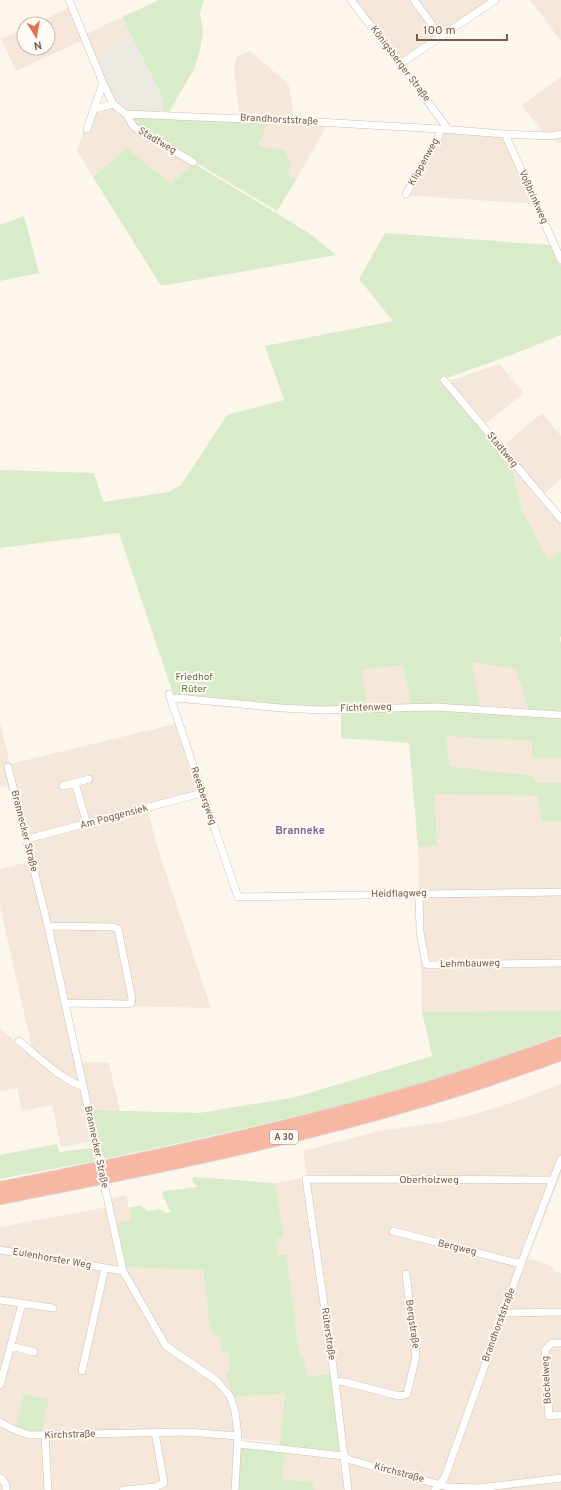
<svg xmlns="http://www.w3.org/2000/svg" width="561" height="1490" font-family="Overpass,sans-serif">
  <rect width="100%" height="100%" fill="#fdf6ec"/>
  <path fill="#f5e8da" d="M348 0H500L401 68Z
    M530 0H561V41Z
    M74 5 86 34 122 17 132 37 90 58 83 40 16 71 1 39 24 28V48H48V24H33Z
    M250 51 284 80 289 86 294 116 329 120 325 129 296 180 288 175 291 164 258 146 240 121 234 68 237 57Z
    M561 77V143L552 140 543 132 522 105Z
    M110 103 117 113 138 127 195 162 171 184 127 149 93 177 77 151 91 108Z
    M442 127 506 132 538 204 402 195Z
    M499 364 524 393 485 424 449 381Z
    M542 413 561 436V479L544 494 561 514V551L548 562 522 508 511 466 503 446Z
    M471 662 514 669 517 673 529 711 480 707Z
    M403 665 411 705 367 707 362 670Z
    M0 722 10 764 175 724 200 796 148 812 159 852 211 1008 69 1005 81 1062 109 1063 120 1112 93 1110 99 1140 61 1147 52 1105 22 1111 17 1088 0 1091V1028L25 1050 32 1048 0 907V869L29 862 10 788 0 786Z
    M446 735 532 741V758H561V783L535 782 533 776 450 766Z
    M435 794 537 796 542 822 561 821V1010L422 1012 418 847 437 846Z
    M561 1084V1174L528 1258 550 1265 556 1272 561 1273V1490H314L313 1482 282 1479 286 1450 331 1373 307 1377 304 1358H300L287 1256 278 1255 276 1239 284 1238 275 1183 307 1177 303 1151 379 1131 442 1122 472 1115 514 1102Z
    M126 1195 131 1220 118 1223 203 1270 206 1296 220 1336 230 1352 229 1372 225 1374 285 1393 280 1443 236 1438 232 1490H0V1227L113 1206 112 1198Z"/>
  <path fill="#efe9e4" d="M132 37 163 100 160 113 128 112 114 100 94 56Z"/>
  <path fill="#d8ecc9" d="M159 0H204L200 13 203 32 200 50 194 69 169 112 161 110 163 99 122 17Z
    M131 117 268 122 258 146 285 150 291 164 288 175 296 180 277 211 138 128Z
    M127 148 171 184 193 163 309 233 336 255 161 286 93 177Z
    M24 216 39 273 0 281V225Z
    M385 233 551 245 561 266V335L514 354 444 379 511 466 522 509 548 561 561 551V637H559L561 643V713L529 711 517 673 514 669 472 662 480 707 435 703 411 705 403 665 362 670 367 707 321 708 173 694 119 533 0 548V470L94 473 103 502 168 492 181 485 227 415 284 400 265 346 393 321 359 279Z
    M436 710 561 718V758H532V741L446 736 450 766 533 776 535 782 561 783V821L542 822 537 796 435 794 437 846 418 847 409 743 341 738V712Z
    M561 1010V1035C539 1043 518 1052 496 1059 368 1103 236 1131 104 1159L92 1110 199 1113 296 1097 432 1056 422 1012Z
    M57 1144 59 1152 91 1148 95 1161 0 1179V1155Z
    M194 1177 275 1183 284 1238 276 1239 278 1255H287L300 1358H304L307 1377 331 1373 341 1457 286 1450 282 1479 313 1482 314 1490H238L240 1453 241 1449 244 1447 279 1450 285 1393 234 1397 225 1374 229 1372 230 1352 222 1353 220 1336 213 1335 209 1321 203 1270 126 1267 117 1223 131 1220 129 1207 140 1206 148 1211 160 1209 166 1213 171 1212 162 1194 164 1191 197 1187 192 1180Z
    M24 1394 49 1400 41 1432 29 1431 16 1426Z"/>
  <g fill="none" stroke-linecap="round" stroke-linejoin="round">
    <g stroke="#d1beb0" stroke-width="8">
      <path id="minor" d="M69 0 103 83 113 104 126 114 317 122 440 129 505 134 551 136 561 134
        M351 0 400 64 448 129
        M414 0 441 37
        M400 64 495 0
        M94 109 103 83
        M126 114 134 127 193 162
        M87 129 94 109 113 104
        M505 134 561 260
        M406 194 439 136 440 129
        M444 380 561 519
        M169 694 238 897 561 892
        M171 700 177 698 281 708 322 710 435 707 561 715
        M8 767 48 926 96 1144
        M75 783 87 824
        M63 786 89 779
        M27 839 202 793
        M419 894 420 932 426 964 429 965 561 963
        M48 926 113 927 118 929 132 999 131 1003 128 1004 65 1003
        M19 1041C34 1053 65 1083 83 1086
        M107 1197 123 1271 166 1346 216 1380 230 1396 235 1411 238 1436 235 1490
        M393 1231 521 1264
        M0 1250 123 1271
        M0 1300 53 1308
        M504 1313 561 1312
        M561 1343H552L545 1350 549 1416 561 1415
        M11 1346 34 1352
        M82 1371 105 1268
        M335 1381 345 1382 399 1396 407 1394 416 1356 406 1274
        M0 1385 22 1304
        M0 1422 13 1429 29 1435 187 1432 238 1436
        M45 1436 48 1490
        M238 1444 344 1456 350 1460 448 1487 479 1488 561 1478
        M0 1478 2 1479 6 1485V1490
        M123 1490 156 1487 164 1483 155 1432
        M348 1490 335 1381 306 1179 553 1180
        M435 1490 445 1477 521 1264 561 1159"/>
    </g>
    <g stroke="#dad1cd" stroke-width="14">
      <path id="motorway" d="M0 1188C140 1160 281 1131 418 1091 466 1077 514 1060 561 1043
        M0 1198C141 1171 283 1142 421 1101 468 1087 515 1071 561 1054"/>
    </g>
    <use href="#minor" stroke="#fff" stroke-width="7"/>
    <use href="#motorway" stroke="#f7b7a3" stroke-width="12"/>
    <g stroke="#d1beb0" stroke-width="8" stroke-linecap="butt">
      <path id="minor-bridge" d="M96 1144 107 1197"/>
    </g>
    <use href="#minor-bridge" stroke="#fff" stroke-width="7"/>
  </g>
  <g text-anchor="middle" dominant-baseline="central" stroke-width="4" stroke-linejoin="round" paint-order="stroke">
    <rect fill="#fffaf3" stroke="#a28b7f" stroke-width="1" x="270" y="1130" width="28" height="14" rx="3"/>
    <g font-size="9" font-weight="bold" fill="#7a5c4d">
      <text x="284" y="1137">A 30</text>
    </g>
    <g font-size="10" fill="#7a5c4d" stroke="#fffaf3">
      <text transform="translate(400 64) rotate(53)">Königsberger Straße</text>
      <text transform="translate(279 120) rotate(3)">Brandhorststraße</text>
      <text transform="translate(157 141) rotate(31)">Stadtweg</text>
      <text transform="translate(424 162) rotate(-61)">Klippenweg</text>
      <text transform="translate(533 197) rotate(66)">Voßbrinkweg</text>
      <text transform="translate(502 450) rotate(50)">Stadtweg</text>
      <text transform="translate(366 708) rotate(-2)">Fichtenweg</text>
      <text transform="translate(203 796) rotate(71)">Reesbergweg</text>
      <text transform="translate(114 817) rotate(-15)">Am Poggensiek</text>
      <text transform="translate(24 831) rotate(76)">Brannecker Straße</text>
      <text transform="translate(399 894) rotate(-1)">Heidflagweg</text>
      <text transform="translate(470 964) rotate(-1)">Lehmbauweg</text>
      <text transform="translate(96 1147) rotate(78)">Brannecker Straße</text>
      <text x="429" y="1180">Oberholzweg</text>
      <text transform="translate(457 1248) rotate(14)">Bergweg</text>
      <text transform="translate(52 1259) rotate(10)">Eulenhorster Weg</text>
      <text transform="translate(412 1324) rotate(82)">Bergstraße</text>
      <text transform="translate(499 1325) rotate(-70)">Brandhorststraße</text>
      <text transform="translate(328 1334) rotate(82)">Rüterstraße</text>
      <text transform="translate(547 1380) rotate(-93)">Böckelweg</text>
      <text transform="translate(70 1435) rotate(-2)">Kirchstraße</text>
      <text transform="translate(399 1473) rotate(15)">Kirchstraße</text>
    </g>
    <g font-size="10" fill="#537a41" stroke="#fffaf3">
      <text x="194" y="677">Friedhof<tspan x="194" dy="12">Rüter</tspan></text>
    </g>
    <g font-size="11" font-weight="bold" fill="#846695" stroke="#fffaf3">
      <text x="300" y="831">Branneke</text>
    </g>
  </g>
  <g transform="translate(36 36) rotate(169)"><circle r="19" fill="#fffaf3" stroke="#cabbb1"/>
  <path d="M0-3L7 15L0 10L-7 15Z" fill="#e76f51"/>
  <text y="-6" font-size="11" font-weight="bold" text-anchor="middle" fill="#7a5c4d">N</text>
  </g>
  <path d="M417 34v6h90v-6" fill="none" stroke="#7a5c4d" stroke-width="2"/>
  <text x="423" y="34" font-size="12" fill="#7a5c4d" stroke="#fffaf3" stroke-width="3" paint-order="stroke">100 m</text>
</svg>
